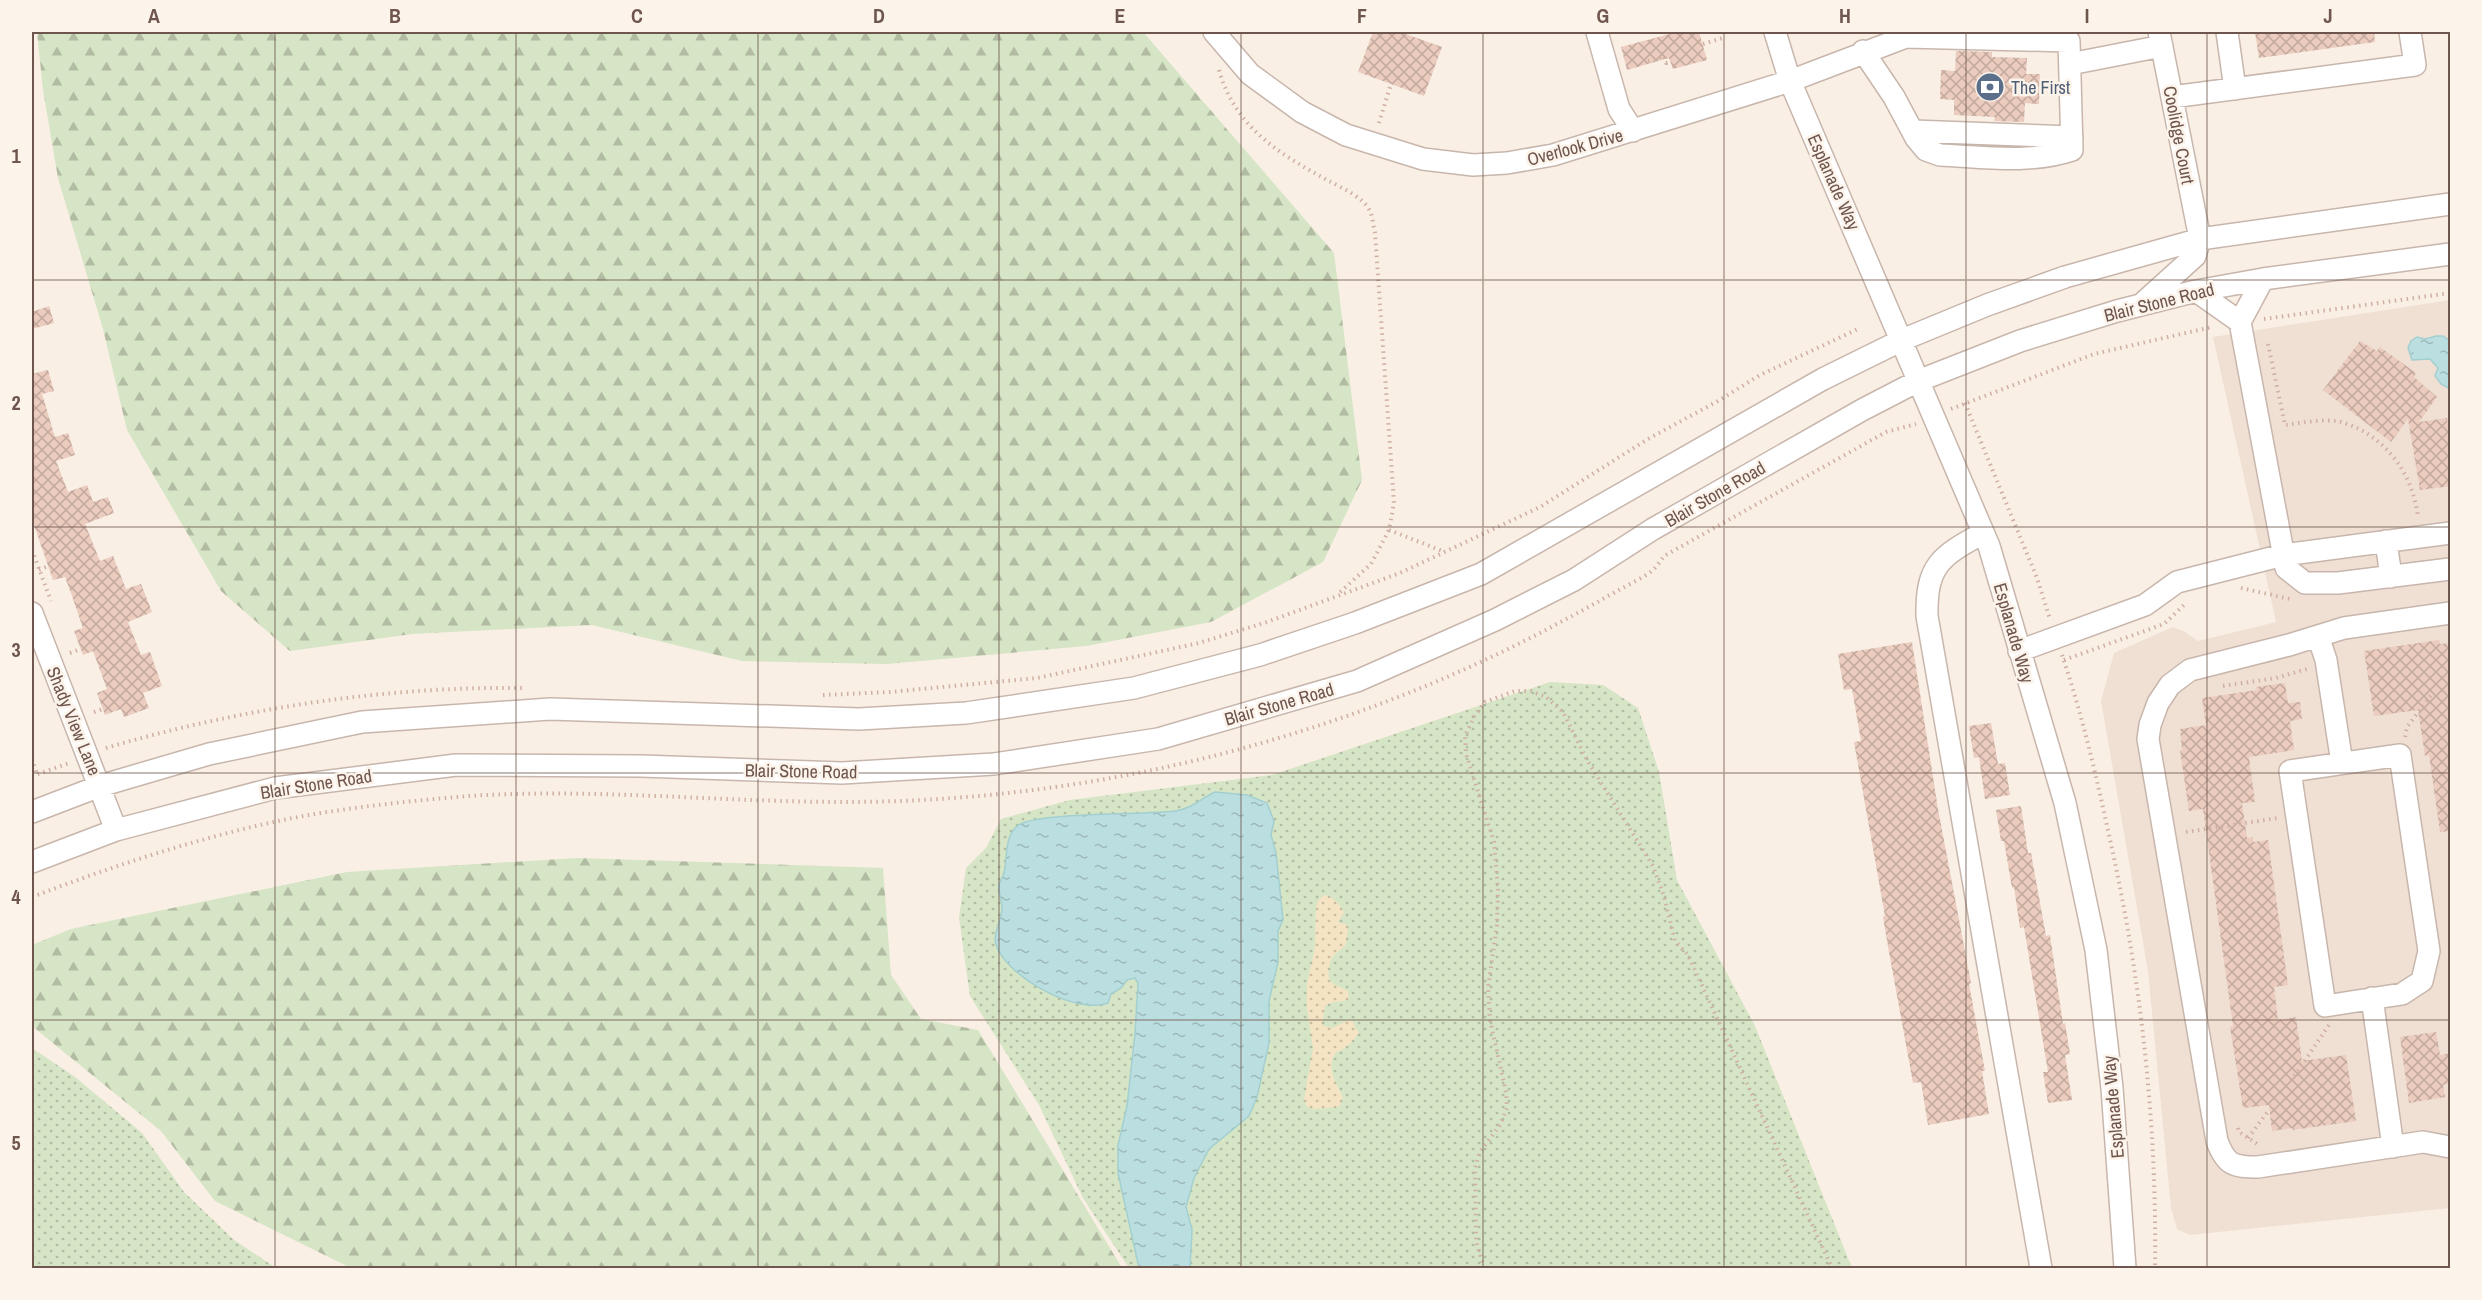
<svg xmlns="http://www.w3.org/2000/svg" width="2482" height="1300" font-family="'Archivo Narrow',sans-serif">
  <defs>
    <pattern id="grass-dots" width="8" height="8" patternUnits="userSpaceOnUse" patternTransform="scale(1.5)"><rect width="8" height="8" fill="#d5e5c5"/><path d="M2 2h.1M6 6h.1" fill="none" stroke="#b1bca2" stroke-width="1.8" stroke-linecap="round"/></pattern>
    <pattern id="forest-firs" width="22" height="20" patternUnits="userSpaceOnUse" patternTransform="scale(1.5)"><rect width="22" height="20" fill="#d5e5c5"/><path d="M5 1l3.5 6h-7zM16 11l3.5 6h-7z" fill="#b1bca2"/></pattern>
    <pattern id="sand-dots" width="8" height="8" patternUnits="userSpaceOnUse" patternTransform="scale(1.5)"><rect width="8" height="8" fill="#f5e4c3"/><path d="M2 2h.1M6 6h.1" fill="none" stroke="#cbbca1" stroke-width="1.8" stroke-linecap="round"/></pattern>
    <pattern id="water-ripples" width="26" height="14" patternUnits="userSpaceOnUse" patternTransform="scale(1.5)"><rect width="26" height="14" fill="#bbdfe0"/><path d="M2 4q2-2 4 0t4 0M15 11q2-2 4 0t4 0" fill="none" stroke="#9cb8b8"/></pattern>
    <pattern id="building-cross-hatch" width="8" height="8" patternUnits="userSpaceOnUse" patternTransform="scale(1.5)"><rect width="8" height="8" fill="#ebccbf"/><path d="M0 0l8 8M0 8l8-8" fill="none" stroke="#c3a89d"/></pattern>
  </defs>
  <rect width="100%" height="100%" fill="#f9efe4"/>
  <path fill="#f0e0d4" d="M2450 300V1208L2190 1235 2177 1229 2171 1208 2148 971 2101 701 2114 653 2173 627 2185 632 2198 641 2276 622 2213 337Z"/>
  <path fill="url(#grass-dots)" d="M1550 682 1603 685 1638 708 1659 772 1677 880 1755 1026 1852 1268H1129L1083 1198 1039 1105 970 996 959 918 966 868 986 848 1001 819 1070 800 1272 775Z
    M32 1048 75 1077 142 1133 184 1192 234 1240 276 1268H32Z"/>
  <path fill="url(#forest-firs)" d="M37 32H1143L1334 253 1362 480 1323 562 1211 622 1086 646 887 664 742 661 592 625 412 634 290 651 221 591 127 430 103 329 58 178 43 90Z
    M577 858 883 868 891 975 921 1019 978 1030 1122 1268H351L215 1201 161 1131 32 1026V945L71 929 347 872Z"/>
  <path fill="url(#sand-dots)" d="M1324 895C1333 896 1339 904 1344 912L1338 922 1347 925C1348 928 1348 931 1347 934 1346 950 1344 945 1334 955 1329 960 1326 977 1331 982 1335 986 1343 988 1348 991L1349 999C1341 1003 1332 1000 1325 1006L1322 1025 1332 1028 1349 1020 1354 1023 1355 1028 1359 1032C1353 1043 1346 1048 1335 1053 1326 1070 1336 1083 1343 1097L1339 1107 1313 1109 1307 1107 1304 1100 1313 1048 1307 1008V984L1315 947 1316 907 1318 901Z"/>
  <path fill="url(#water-ripples)" stroke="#a3cfd0" stroke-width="1.5" d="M2436 336H2443L2450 341V389L2441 384 2435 376 2438 368 2430 359 2412 360 2408 348 2411 341 2417 337 2425 339Z
    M1215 792 1247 795 1267 803 1274 821 1271 835 1276 853 1283 920 1278 931V962L1269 1001V1043L1257 1097 1249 1116 1209 1149 1194 1178 1186 1207 1192 1230 1190 1268H1139L1118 1173V1145L1127 1106 1135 1034 1138 983 1135 978 1127 980 1121 988 1111 994 1108 1003C1077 1015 1009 978 997 947 991 935 1002 921 1002 908 1002 900 998 892 999 885 1000 881 1003 877 1004 873 1008 856 1004 838 1017 826 1032 812 1146 815 1175 811 1189 810 1202 798 1215 792Z"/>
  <path fill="url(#building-cross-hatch)" d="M1373 32H1400L1442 47 1424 96 1358 72Z
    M1677 32H1699L1707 60 1673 69 1669 58 1627 70 1621 47Z
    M2255 32H2374L2375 42 2259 58Z
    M1956 51 1992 52V57L2027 58 2026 74H2040L2039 104 2025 103 2024 122 1994 121 1995 117 1954 115V100L1940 99 1941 70 1955 71Z
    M49 306 54 323 32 329V312Z
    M2360 341 2377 351 2380 347 2416 373 2414 377 2437 397 2419 422 2447 418 2451 440V486L2420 490 2408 419 2391 442 2323 390Z
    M48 370 54 391 42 394 55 437 68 433 75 455 56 461 68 492 87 485 93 502 108 497 114 513 85 524 100 561 113 556 126 589 141 584 152 612 128 622 141 655 150 652 162 686 143 693 149 708 124 717 121 709 105 715 97 693 107 689 93 651 83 655 74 631 83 628 71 593 65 577 53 580 32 519V374Z
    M2439 640 2440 644 2447 643 2451 658V831L2440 832 2429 755 2425 756 2418 710 2374 716 2364 651Z
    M1912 642 1938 809 1971 983 1969 984 1985 1071H1982L1989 1114 1928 1125 1921 1082 1913 1083 1889 952 1883 917 1885 916 1854 742 1861 741 1852 689 1844 690 1838 654Z
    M2285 683 2288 703 2300 702 2302 719 2290 721 2294 750 2249 757 2255 802 2242 803 2247 838 2253 837V842L2268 840 2288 985 2274 987 2278 1020 2296 1017 2302 1061 2346 1055 2356 1121 2293 1130 2292 1128 2272 1131 2269 1105 2243 1108 2230 1027 2233 1026 2203 809 2189 811 2180 750H2182L2180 729 2206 725 2202 698 2257 690 2256 687Z
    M1991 723 1998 764 2005 763 2010 795 1985 799 1979 757 1974 758 1969 726Z
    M2021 806 2028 853H2031L2046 936 2050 935 2063 1024 2065 1023 2070 1054 2065 1055 2072 1100 2048 1103 2043 1072H2048L2024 927 2020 928 2014 887 2012 888 2004 841H2001L1996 810Z
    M2436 1032 2440 1055 2451 1053V1083L2443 1085 2445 1097 2409 1103 2400 1037Z"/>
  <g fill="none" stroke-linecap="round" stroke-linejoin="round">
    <g stroke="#c8b6ac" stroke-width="24">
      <path id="minor" d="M1214 32 1250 74 1302 112 1346 135 1423 159 1473 165 1507 163 1553 155 1790 81 1906 37 2069 41 2072 150C2030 164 1984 157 1940 155L1926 150 1916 138 1894 97 1863 51
        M1597 32 1619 109 1633 131
        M1775 32 1790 81 1989 546 2065 803 2096 950 2112 1088 2125 1268
        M2227 32 2235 89
        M2070 64 2162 46
        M2172 97 2415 65 2410 32
        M1913 131 2072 137
        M2263 279 2240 322 2286 568 2305 583H2338L2450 569
        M2196 291 2240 322
        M2143 303 2195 256 2200 239 2159 32
        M1983 533C1941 556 1926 565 1927 616L2041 1268
        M2386 541 2391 577
        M32 613 116 830
        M2450 613 2344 628 2289 645 2190 670 2170 685 2158 703 2150 725 2148 739 2217 1141C2226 1165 2233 1167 2258 1167L2423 1142 2450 1147
        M2318 636 2326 660 2342 763
        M2019 651 2145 605 2177 582 2283 555 2450 533
        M2400 755 2429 951 2422 981 2402 994 2325 1006 2290 771Z
        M32 812 100 786 209 754 362 722 550 709 859 719 966 713 1134 688 1260 655 1355 623 1481 574 1823 379 1902 340 1987 305 2065 277 2200 239 2450 204
        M32 862 116 830 275 788 456 765 641 766 842 773 994 764 1158 739 1357 681 1495 620 1574 580 1653 529 1862 410 1918 381 2020 341 2117 311 2196 291 2263 279 2450 254
        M2372 998 2393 1147"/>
    </g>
    <path stroke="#d0afa3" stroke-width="4" stroke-dasharray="1.5 4.5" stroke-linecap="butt" d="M1703 44 1726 37
      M1648 61 1664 56 1666 63 1671 62
      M1219 70C1235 127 1279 154 1329 181 1342 188 1363 197 1370 211 1373 217 1373 226 1375 233L1394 503 1389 530 1371 564 1339 593
      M1379 123 1391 84
      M2264 319 2450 293
      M2268 344 2285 425C2302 423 2324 418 2341 422 2384 434 2413 473 2418 517
      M1965 403 2037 578 2050 619
      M1951 409 2094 354 2212 327
      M1389 530 1445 552
      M32 550 51 601
      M39 570 48 566
      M2241 588 2290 599
      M70 653 81 649
      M2062 655C2082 714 2096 775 2109 835 2141 978 2157 1122 2155 1268
      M2064 660 2164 624 2184 605
      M2223 686 2276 678 2307 669
      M823 695 890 692 1037 678 1199 643 1267 622 1400 573 1540 507 1648 439 1718 401 1760 375 1858 329
      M94 712 103 709
      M2405 737 2407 727 2432 694
      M106 748C238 709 385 686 522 688
      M32 759 37 774
      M32 776 69 763
      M2186 832 2278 818
      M32 897C121 863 215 832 309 815 362 806 417 800 470 796 595 788 720 802 845 802 1072 802 1300 749 1504 651 1543 632 1580 612 1617 591 1629 584 1644 578 1654 569 1658 565 1661 560 1664 556L1886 432 1916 424
      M2291 1081 2329 1025
      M2238 1128 2239 1132 2259 1145
      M2248 1138 2269 1110
      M1484 1268 1476 1241 1475 1168 1480 1152 1500 1125 1507 1108 1506 1092 1490 1020 1488 988 1497 925 1498 890 1494 842 1466 754 1465 736 1475 715 1485 702 1515 691H1531L1546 697 1563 712 1587 760 1653 866 1664 896 1675 941 1688 955 1832 1268"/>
    <use href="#minor" stroke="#fff" stroke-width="21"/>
  </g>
  <path fill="none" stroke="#6e554d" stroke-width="1.5" stroke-opacity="0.55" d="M275 32V1268M516 32V1268M758 32V1268M999 32V1268M1241 32V1268M1483 32V1268M1724 32V1268M1966 32V1268M2207 32V1268M32 280H2450M32 527H2450M32 773H2450M32 1020H2450"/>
  <defs>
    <g id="bank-disc" transform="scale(1.5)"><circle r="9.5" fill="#5c6f8a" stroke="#fcf3ea"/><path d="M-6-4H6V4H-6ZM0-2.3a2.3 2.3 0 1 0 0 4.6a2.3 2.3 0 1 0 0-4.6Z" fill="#fff"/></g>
  </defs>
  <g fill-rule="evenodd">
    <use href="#bank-disc" x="1990" y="87"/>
  </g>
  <g text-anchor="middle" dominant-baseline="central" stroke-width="5" stroke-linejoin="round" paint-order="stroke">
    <g font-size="18" fill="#4e5e75" stroke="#fcf3ea" text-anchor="start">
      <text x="2011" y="87">The First</text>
    </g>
    <g font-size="18" fill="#6e554d" stroke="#fcf3ea">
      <text transform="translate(2179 135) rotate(79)">Coolidge Court</text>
      <text transform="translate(1575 147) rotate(-15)">Overlook Drive</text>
      <text transform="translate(1834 182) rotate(66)">Esplanade Way</text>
      <text transform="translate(2159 302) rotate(-14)">Blair Stone Road</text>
      <text transform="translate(1715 494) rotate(-30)">Blair Stone Road</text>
      <text transform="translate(2014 633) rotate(74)">Esplanade Way</text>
      <text transform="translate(1279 704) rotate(-16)">Blair Stone Road</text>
      <text transform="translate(74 721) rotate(68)">Shady View Lane</text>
      <text transform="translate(801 771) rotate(1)">Blair Stone Road</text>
      <text transform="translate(316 784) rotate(-9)">Blair Stone Road</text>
      <text transform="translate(2113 1107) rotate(-95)">Esplanade Way</text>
    </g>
  </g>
  <rect width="2482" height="1300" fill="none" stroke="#fcf3ea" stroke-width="66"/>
  <rect x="33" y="33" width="2416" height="1234" fill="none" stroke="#6e554d" stroke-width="2"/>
  <g font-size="20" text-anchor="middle" font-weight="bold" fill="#6e554d">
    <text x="154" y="23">A</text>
    <text x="395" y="23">B</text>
    <text x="637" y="23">C</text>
    <text x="879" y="23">D</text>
    <text x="1120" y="23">E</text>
    <text x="1362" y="23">F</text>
    <text x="1603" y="23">G</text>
    <text x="1845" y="23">H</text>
    <text x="2087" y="23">I</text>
    <text x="2328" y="23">J</text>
    <text x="16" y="163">1</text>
    <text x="16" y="410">2</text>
    <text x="16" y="657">3</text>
    <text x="16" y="904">4</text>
    <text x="16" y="1150">5</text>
  </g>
</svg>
